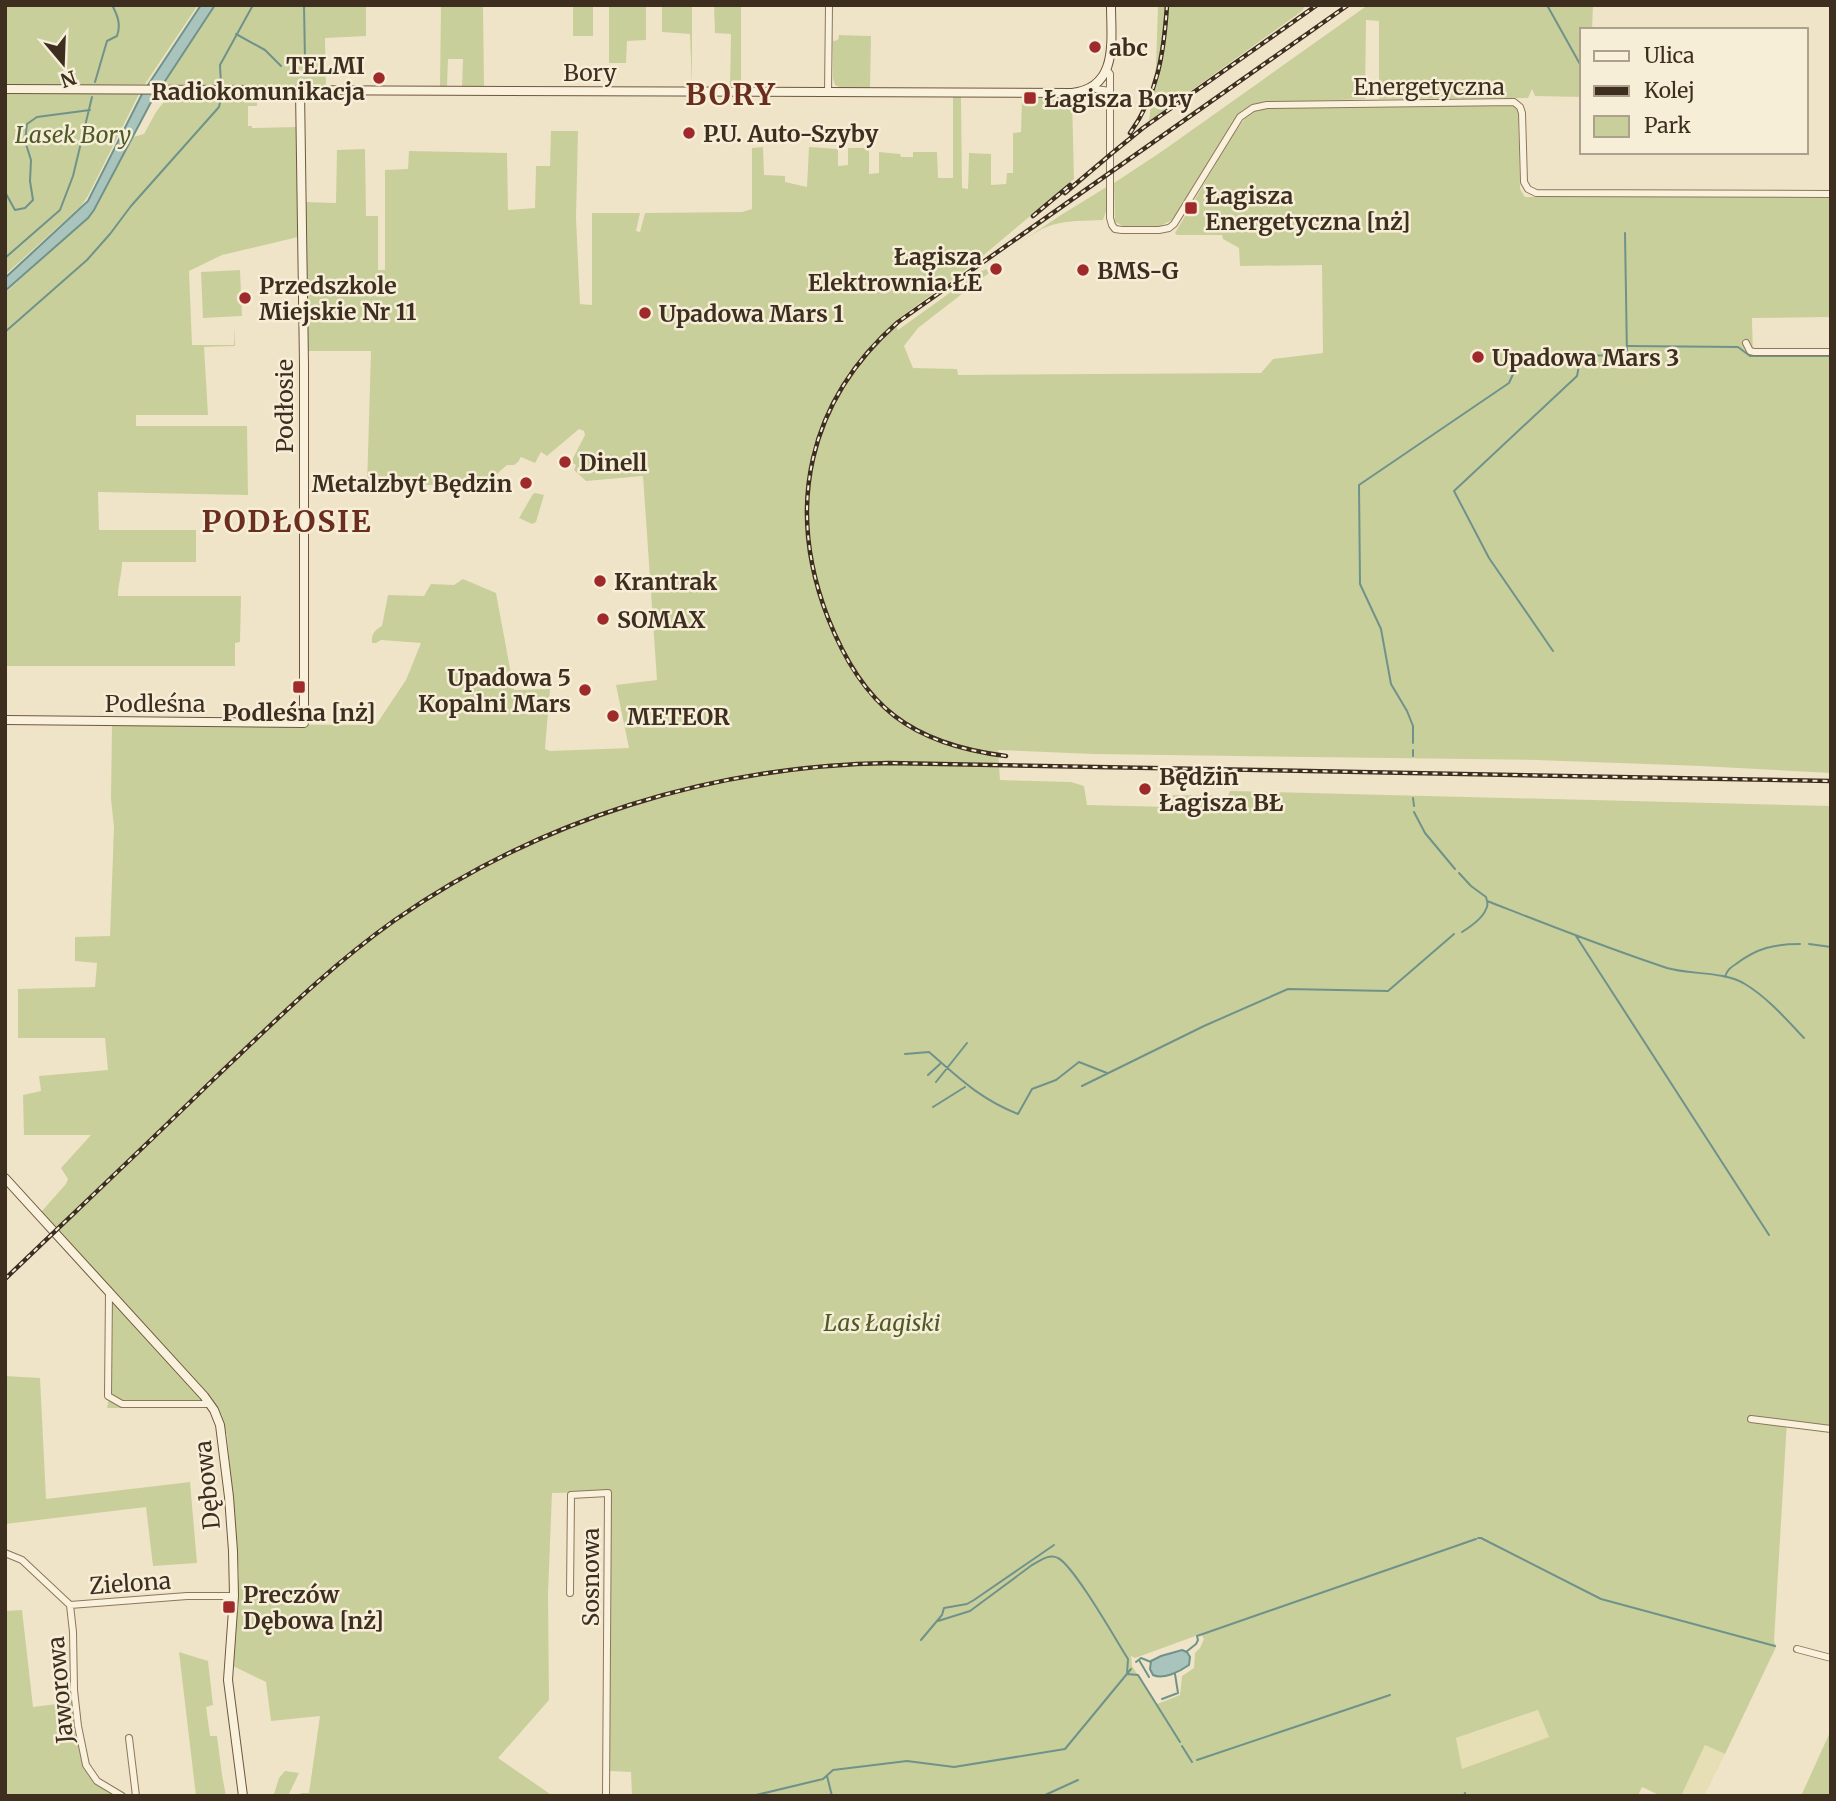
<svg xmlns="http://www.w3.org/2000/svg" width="1836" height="1801" font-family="Merriweather,serif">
  <rect width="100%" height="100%" fill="#f0e4c8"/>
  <path fill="#e6deb5" d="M1539 1710 1549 1737 1462 1770 1456 1738Z
    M1705 1745 1725 1754 1704 1796H1681Z"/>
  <path fill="#c9cf9b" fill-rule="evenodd" d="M5 5H198L145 84 5 85Z
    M216 5H366V36L325 38 326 86 164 84Z
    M441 5H483L484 86H462L463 59H448L447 86 440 87Z
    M573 5H593V36H573Z
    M609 5H646V40L627 41 626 63H609Z
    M662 5H692V87L690 34 662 32Z
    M714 5H741V88H730L731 34 715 33Z
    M1158 5H1305L1302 11 1149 121 1156 66Z
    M1368 5H1593L1592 30H1582V97L1535 96 1532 89 1528 98 1379 99V21L1366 20 1365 99 1261 103 1248 107 1236 117 1177 215 1172 220 1160 226H1123L1115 222 1114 183 1161 152Z
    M839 35 871 36 870 89H843L835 85 833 78V41L838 40Z
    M5 92 139 94 88 196 81 206 5 275Z
    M181 93 235 94 257 97V106H248V126H252V128L296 127 298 237 222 255 189 271 192 345H234L235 325V346L204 347 208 415H136V426H247L248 495 98 492 99 530H196V562H122C122 574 118 584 118 596H241L240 642 235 643V666H5V293L88 218 95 210 133 137 144 134 156 112 163 103Z
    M953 97H961L962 188 968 189 969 153 991 154V185L1006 184 1007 173H1013V133L1021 132 1022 99H1032V97L1072 98 1074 179 972 265 894 322 898 330 976 274 986 269 989 273 918 328 904 346 913 368 957 369 958 375 1261 373 1273 359 1323 353 1322 265 1240 266 1239 248 1223 239 1222 235H1177L1175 233 1231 138 1245 118 1252 112 1263 108 1511 104 1518 110 1520 189 1525 197H1831V317L1752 318 1753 356H1831V773L1701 766 1536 760 1093 754 998 750 1000 780 1071 782 1084 786 1087 805 1170 807 1173 795 1228 796 1230 791 1831 806V1426L1787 1421 1774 1641 1776 1647 1725 1754 1705 1745 1681 1796H1661L1642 1787 1638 1796H632L631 1772 609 1771 610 1492 552 1493 548 1594 549 1700 498 1758 553 1796H299L301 1793H309L320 1716 271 1721 266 1682 231 1665 239 1574 227 1435 218 1409 41 1212 66 1184 68 1179 61 1168 91 1135H24L23 1095 41 1091 39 1076 108 1070 105 1038H18V989L95 987 97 963 75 961V937L110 936 114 827 111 799 112 724 376 725 406 680 421 643 381 640 376 643H372C371 634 375 630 382 626L388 595 424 596 431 584 454 585 463 579 496 593 514 690 550 689 545 749 550 751 629 748 616 685 657 680 643 476 586 481 574 470 576 465 571 462 585 435 584 431 579 429 547 456 541 452 535 463 521 457 518 462 514 465H507L491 479 433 485 367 486 371 351H308L304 202 336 203 337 150 365 149 366 216H378V270H385V170L408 169 409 151 507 153 508 210 535 208 536 166H550L551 131H578L576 218 580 304 592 305V213H640L636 231 640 232 645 213 742 212 752 209V148L763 147 764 175 785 176V182L807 187 809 147 838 149V166L848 165V148H869V174L879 173V152L900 154 901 157H913V152H937L938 178H953ZM1201 1634 1204 1639 1200 1648 1195 1653 1194 1668 1182 1676 1180 1695 1157 1704 1132 1666 1131 1656 1135 1658ZM1538 1710 1549 1737 1462 1769 1456 1738Z
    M1108 186 1107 208 1103 220C1087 221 1068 220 1052 225 1039 229 1027 238 1016 245L1061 215Z
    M240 270 242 316 203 318 201 272Z
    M535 493 544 495 536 522 532 524 519 518 533 494Z
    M112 1299 210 1408H107L110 1394Z
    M5 1376 40 1378 46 1499 190 1482 197 1563 153 1566 146 1507 5 1524Z
    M22 1610 33 1707 73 1702 84 1767 99 1786 115 1796H5V1611Z
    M179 1652 208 1661 213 1705 206 1707 210 1736H217L222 1775 226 1796H196Z
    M1831 1730V1796H1801Z
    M285 1771 299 1773 288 1796 274 1794 279 1778Z"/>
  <path fill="#a9c4bc" stroke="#6f938a" stroke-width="2" d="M201 5H215L150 104 94 210 88 218 5 291V278L88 201 142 94Z
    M1182 1650 1187 1652 1190 1657 1189 1665C1179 1672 1163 1680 1153 1675L1150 1669 1151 1661 1161 1656Z"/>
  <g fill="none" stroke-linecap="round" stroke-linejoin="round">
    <path stroke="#6f938a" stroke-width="2" d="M304 5 305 61
      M1547 5 1581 66
      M236 34 265 50 281 66
      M95 82 107 41 117 36C121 25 118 16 112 5
      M221 85 220 65 253 5
      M5 192 15 210 25 208 33 200 30 181 31 160 25 141 27 124 37 117 90 110
      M5 258 60 210 73 176 92 97
      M5 332 87 260 110 234 131 206 219 107 221 98
      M1628 346 1738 347 1750 356H1831
      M1553 651 1489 558 1454 491 1577 376 1581 356
      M1413 743V726L1407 711 1391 684 1381 629 1360 584 1359 485 1509 383 1522 354 1627 356 1625 233
      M1413 750V756
      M1413 798 1414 806
      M1414 812 1425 833 1455 869
      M1459 873 1471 886 1486 897C1487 901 1489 905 1486 909 1483 918 1470 927 1462 932
      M1487 901C1546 924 1606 948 1667 968 1691 975 1723 971 1745 984 1768 998 1786 1019 1804 1038
      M1576 936 1769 1235
      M1809 944 1831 947
      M1725 977C1727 970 1730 968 1736 964 1757 948 1774 944 1800 944
      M905 1054 929 1052C959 1078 980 1099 1018 1114L1032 1089 1056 1080 1079 1062 1107 1073
      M928 1075 940 1064
      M936 1082 967 1043
      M1082 1086 1204 1026 1288 989 1388 991 1454 934
      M933 1107 965 1087
      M1478 1538H1481L1601 1599 1775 1646
      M938 1621 970 1611 1032 1565C1040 1561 1049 1553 1058 1558 1074 1566 1116 1640 1128 1659L1127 1674 1138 1675 1180 1742
      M921 1640 942 1615 944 1608 967 1604 974 1600 1054 1545
      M1186 1652 1196 1644 1198 1640 1197 1636 1476 1539
      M1139 1660 1149 1677
      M1136 1662 1141 1658 1151 1662
      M1162 1699 1178 1693 1175 1674
      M1182 1746 1192 1762
      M1197 1760 1390 1695
      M827 1776 832 1796
      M752 1796 823 1779 833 1770 907 1761 954 1767 1065 1749 1131 1669
      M1043 1796 1078 1780
      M1464 1796 1465 1793"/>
    <g stroke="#8d765c" stroke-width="8">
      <path id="street" d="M1107 70 1110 74V218L1112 225 1115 229 1122 230H1159L1169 228 1174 224 1240 117 1253 108 1267 105 1514 102 1520 107 1522 113 1524 182 1528 189 1536 193 1831 194
        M1093 86 1096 89 1110 91
        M828 93 829 5
        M1746 343 1750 351 1754 352H1831
        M109 1291 108 1396 122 1404H210
        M1751 1419 1831 1429
        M5 1553 22 1560 70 1605 187 1596H234
        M570 1593 571 1495 608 1493 606 1796
        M70 1605 73 1632 74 1690 78 1726 86 1765 97 1781 122 1796
        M1797 1649 1831 1658
        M129 1738 136 1796"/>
    </g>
    <g stroke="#6f573f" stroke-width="10">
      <path id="secondary" d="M5 89 1072 93C1119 88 1111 40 1111 5
        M5 720 304 723V365L300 90
        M5 1178 204 1396 214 1410 220 1425 229 1497 233 1551 234 1596 228 1680 243 1796"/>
    </g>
    <use href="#street" stroke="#faf1dc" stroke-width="6"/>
    <use href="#secondary" stroke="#faf1dc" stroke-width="8"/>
    <g stroke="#3d2e20" stroke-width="4.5">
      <path id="rail" d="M1130 133C1158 94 1164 52 1167 5
        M1065 193 1111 154 1143 128 1317 5
        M1033 216 1070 185
        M1006 756C911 744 863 707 828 618 785 507 808 401 898 322L1348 5
        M5 1279C75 1212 146 1145 216 1077 274 1022 330 966 395 920 540 819 713 766 889 763L1831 781"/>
    </g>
    <use href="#rail" stroke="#f7eed8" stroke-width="2" stroke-dasharray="5" stroke-linecap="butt"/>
  </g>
  <g fill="#9e2a2b" stroke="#f7eed8" stroke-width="2.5">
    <circle cx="1095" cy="47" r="7"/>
    <circle cx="379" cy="78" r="7"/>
    <rect x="1023" y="91" width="14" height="14" rx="3.5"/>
    <circle cx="689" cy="133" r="7"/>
    <rect x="1184" y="201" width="14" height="14" rx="3.5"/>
    <circle cx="996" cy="269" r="7"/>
    <circle cx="1083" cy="270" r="7"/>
    <circle cx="245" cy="298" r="7"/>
    <circle cx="645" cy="313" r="7"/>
    <circle cx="1478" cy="357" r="7"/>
    <circle cx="565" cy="462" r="7"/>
    <circle cx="526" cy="483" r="7"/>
    <circle cx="600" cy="581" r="7"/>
    <circle cx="603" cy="619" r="7"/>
    <rect x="292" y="680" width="14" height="14" rx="3.5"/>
    <circle cx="585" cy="690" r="7"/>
    <circle cx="613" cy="716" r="7"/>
    <circle cx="1145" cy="789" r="7"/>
    <rect x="222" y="1600" width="14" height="14" rx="3.5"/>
  </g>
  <g text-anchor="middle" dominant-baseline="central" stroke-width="5" stroke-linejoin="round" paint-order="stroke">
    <g font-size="23" font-weight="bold" fill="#3d2e20" stroke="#f7eed8" text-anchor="start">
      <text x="1109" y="47">abc</text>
      <text x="365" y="65" text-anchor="end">TELMI<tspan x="365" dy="26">Radiokomunikacja</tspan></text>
      <text x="1044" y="98">Łagisza Bory</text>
      <text x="703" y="133">P.U. Auto-Szyby</text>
      <text x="1205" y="195">Łagisza<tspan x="1205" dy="26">Energetyczna [nż]</tspan></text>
      <text x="982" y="256" text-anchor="end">Łagisza<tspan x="982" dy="26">Elektrownia ŁE</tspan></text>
      <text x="1097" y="270">BMS-G</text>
      <text x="259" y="285">Przedszkole<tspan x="259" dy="26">Miejskie Nr 11</tspan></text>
      <text x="659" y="313">Upadowa Mars 1</text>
      <text x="1492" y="357">Upadowa Mars 3</text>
      <text x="579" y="462">Dinell</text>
      <text x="512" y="483" text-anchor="end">Metalzbyt Będzin</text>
      <text x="614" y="581">Krantrak</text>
      <text x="617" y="619">SOMAX</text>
      <text x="571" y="677" text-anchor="end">Upadowa 5<tspan x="571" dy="26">Kopalni Mars</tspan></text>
      <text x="299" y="712" text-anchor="middle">Podleśna [nż]</text>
      <text x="627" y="716">METEOR</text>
      <text x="1159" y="776">Będzin<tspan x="1159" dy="26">Łagisza BŁ</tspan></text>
      <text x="243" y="1594">Preczów<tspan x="243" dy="26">Dębowa [nż]</tspan></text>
    </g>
    <g font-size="23" fill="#3d2e20" stroke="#f7eed8">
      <text x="590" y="72">Bory</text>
      <text x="1429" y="86">Energetyczna</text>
      <text transform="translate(284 406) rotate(-90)">Podłosie</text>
      <text x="155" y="703">Podleśna</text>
      <text transform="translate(207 1485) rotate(-96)">Dębowa</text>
      <text transform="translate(590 1577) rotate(-90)">Sosnowa</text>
      <text transform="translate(130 1583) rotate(-4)">Zielona</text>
      <text transform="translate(60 1690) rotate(-95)">Jaworowa</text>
    </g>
    <g font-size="23" font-style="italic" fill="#4d5a26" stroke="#f7eed8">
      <text x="73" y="134">Lasek Bory</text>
      <text x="882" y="1322">Las Łagiski</text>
    </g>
    <g font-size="30" font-weight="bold" letter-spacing="2" fill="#6b2e1e" stroke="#f7eed8">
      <text x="731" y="94">BORY</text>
      <text x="287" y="521">PODŁOSIE</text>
    </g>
  </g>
  <rect width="1836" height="1801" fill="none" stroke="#3d2e20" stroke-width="14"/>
  <rect x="1580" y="28" width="228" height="126" fill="#f7eed8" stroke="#ada18e" stroke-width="2"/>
  <rect x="1594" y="51" width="35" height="10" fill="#faf1dc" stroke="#ada18e" stroke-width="2"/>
  <text x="1644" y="63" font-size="21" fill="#3d2e20">Ulica</text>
  <rect x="1594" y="86" width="35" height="10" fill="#3d2e20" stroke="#ada18e" stroke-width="2"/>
  <text x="1644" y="98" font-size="21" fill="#3d2e20">Kolej</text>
  <rect x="1594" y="116" width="35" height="21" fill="#c9cf9b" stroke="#ada18e" stroke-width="2"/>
  <text x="1644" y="133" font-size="21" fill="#3d2e20">Park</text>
  <g transform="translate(63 63) rotate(161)" stroke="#f7eed8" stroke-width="5" paint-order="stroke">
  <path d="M0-5L12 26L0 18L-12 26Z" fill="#3d2e20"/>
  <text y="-10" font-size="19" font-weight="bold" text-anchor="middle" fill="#3d2e20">N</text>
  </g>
</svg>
